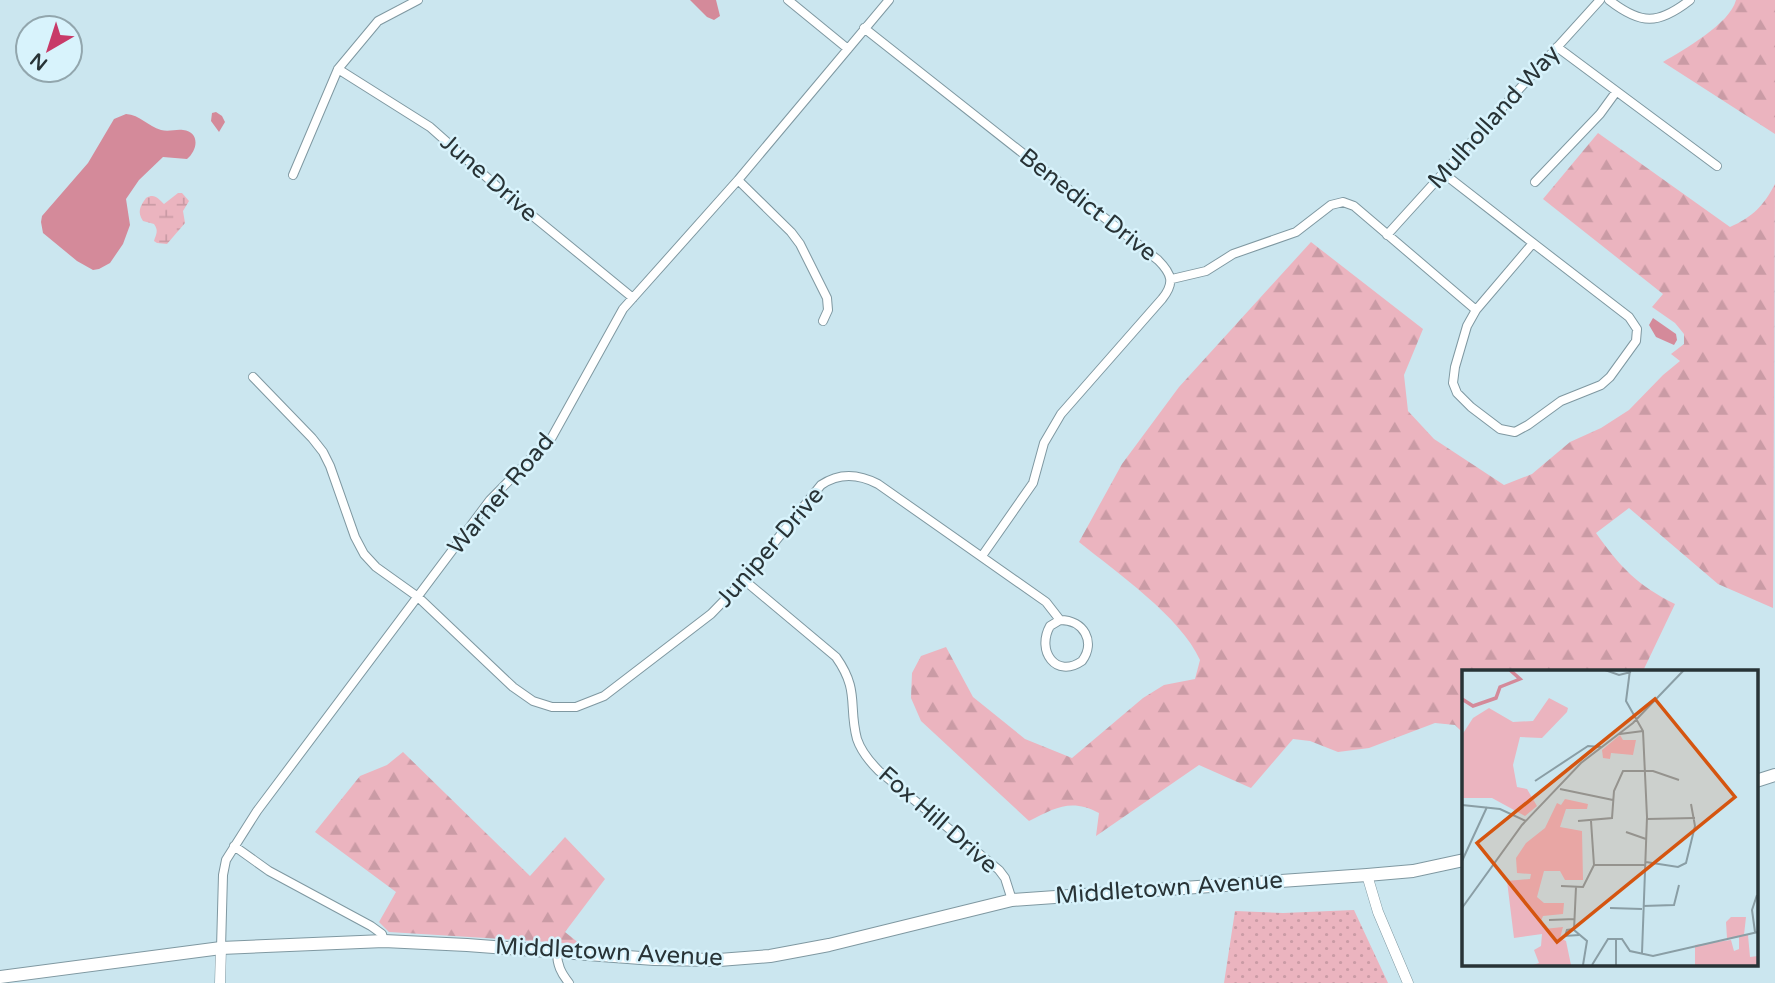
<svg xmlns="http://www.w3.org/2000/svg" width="1775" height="983" font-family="'Varela Round',sans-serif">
  <defs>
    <pattern id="green-dots" width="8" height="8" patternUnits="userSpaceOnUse" patternTransform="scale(1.75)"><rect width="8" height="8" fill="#ebb4bf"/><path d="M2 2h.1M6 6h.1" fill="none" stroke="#ca9ba5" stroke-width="1.8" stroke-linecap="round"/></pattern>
    <pattern id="forest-firs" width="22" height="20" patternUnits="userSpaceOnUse" patternTransform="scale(1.75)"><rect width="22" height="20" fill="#ebb4bf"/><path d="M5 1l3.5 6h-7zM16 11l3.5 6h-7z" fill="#ca9ba5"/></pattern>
    <pattern id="wetland-marsh" width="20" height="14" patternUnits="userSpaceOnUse" patternTransform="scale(1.75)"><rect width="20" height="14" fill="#ebb4bf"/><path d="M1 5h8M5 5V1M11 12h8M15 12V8" fill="none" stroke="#ca9ba5"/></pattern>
  </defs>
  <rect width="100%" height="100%" fill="#cbe6ef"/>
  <path fill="url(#green-dots)" d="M1354 910 1388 983H1224L1235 911 1283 913Z"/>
  <path fill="url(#forest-firs)" d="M1736 0H1775V134L1663 62C1683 50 1730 24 1736 0Z
    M1598 133 1730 227C1753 217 1764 205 1775 184L1773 608 1718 584 1629 508 1596 533C1620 567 1637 585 1675 604L1643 671H1464L1463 733 1455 725 1435 723 1369 748 1338 752 1310 741 1293 739 1251 788 1199 765 1096 836 1099 813C1071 798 1055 808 1029 821L921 721 911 698 912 673 921 656 946 647 973 697 1025 739 1072 758 1143 698 1164 685 1195 679 1200 660C1181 617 1116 572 1079 542L1122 464 1179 387 1311 242 1423 329 1404 375 1408 411 1434 439 1504 485 1532 474 1570 442 1601 428 1629 410 1663 375 1680 361 1671 354 1684 344V334L1675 323 1652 307 1663 294 1543 199Z
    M403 752 530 876 565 837 605 879 565 932 580 944 389 932 379 922 396 892 315 832 360 776 387 765Z"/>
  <path fill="url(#wetland-marsh)" d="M178 193H182L189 201 183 211 185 223 167 244 157 243 154 241C156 234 159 231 154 224L143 221C137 212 140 206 146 198 155 193 158 199 164 204Z"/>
  <path fill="#d48a9a" d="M690 0H716L720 16 714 20 707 17Z
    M216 112 222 116 225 122 219 132 211 121 212 113Z
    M126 114C140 115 148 126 161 130 169 132 176 129 183 130 200 132 198 150 187 159L163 157 139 180 126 199 130 225 123 244 110 263 99 269 93 270 77 261 43 233 41 222 42 216 88 163 114 119Z
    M1653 318 1676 334 1677 340 1674 345 1656 337 1649 325Z"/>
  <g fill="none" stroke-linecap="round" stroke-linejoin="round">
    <g stroke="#7f98a1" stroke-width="10">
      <path id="minor" d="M788 0 848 49
        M1609 0C1641 25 1658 25 1690 0
        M864 28 1158 260C1172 274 1175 283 1162 299L1061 414 1044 443 1033 483 982 556
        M1557 47 1717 166
        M338 69 430 127 501 190 633 298
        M1443 173 1533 243
        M293 175 338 69 378 21 418 0
        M738 180 791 232 800 244 827 298 828 310 823 321
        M1535 182 1600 114 1616 92
        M1387 235 1600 0
        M1533 243 1629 317 1637 329 1636 341 1610 377 1601 385 1561 401 1528 425 1515 432 1500 429 1471 407 1457 393 1453 383 1455 367 1467 326 1476 310Z
        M1172 279 1206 271 1233 254 1296 232 1331 205 1343 202 1354 206 1476 310
        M253 377 312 438 323 452 330 466 355 537 364 554 376 567 418 597 513 687 533 701 552 707H576L604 696 711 614 744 580 821 485C840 472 859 474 878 484L1046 602 1060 620
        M744 580 836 657C860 691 848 705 857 739 861 751 870 762 879 771L999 870 1005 878 1012 900
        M1060 620C1084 620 1096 642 1082 661 1056 679 1036 651 1050 626Z
        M234 846 269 871 371 926 382 934 384 941
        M221 948 223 875 226 860 257 811 490 500 552 437 623 309 738 180 889 0
        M557 952C557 965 561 973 569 983"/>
    </g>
    <g stroke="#7f98a1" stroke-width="11">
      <path id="tertiary" d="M1367 875 1378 912 1408 983
        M220 983 221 948"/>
    </g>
    <g stroke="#7f98a1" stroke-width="14">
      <path id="primary" d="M1756 781 1775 775
        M0 977 221 948 384 941 467 945 654 959 719 960 770 956 829 945 1012 900 1367 875 1413 871 1464 860"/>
    </g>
    <use href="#minor" stroke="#fff" stroke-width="8"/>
    <use href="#tertiary" stroke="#fff" stroke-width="10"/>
    <use href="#primary" stroke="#fff" stroke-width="12"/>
  </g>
  <g text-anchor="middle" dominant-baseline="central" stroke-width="5" stroke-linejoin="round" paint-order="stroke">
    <g font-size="24" fill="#283336" stroke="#d8f3fc">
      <text transform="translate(1494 117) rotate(-48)">Mulholland Way</text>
      <text transform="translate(489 178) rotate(41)">June Drive</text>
      <text transform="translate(1088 205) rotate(38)">Benedict Drive</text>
      <text transform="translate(501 494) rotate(-50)">Warner Road</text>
      <text transform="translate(770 547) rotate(-49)">Juniper Drive</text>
      <text transform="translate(938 820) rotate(41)">Fox Hill Drive</text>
      <text transform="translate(1169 888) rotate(-4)">Middletown Avenue</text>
      <text transform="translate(609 952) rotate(3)">Middletown Avenue</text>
    </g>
  </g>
  <g transform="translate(1462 670)">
    <rect width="296" height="296" fill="#cbe6ef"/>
    <path d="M87 28 106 38 105 42 80 68 58 67 51 95 55 117 65 119 75 136 63 146 30 128H0V65L11 48 27 38 51 52 71 51ZM269 247H284L282 265H286L288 287 296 286V295H233V275L269 270 272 281 277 279V267L265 268 264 252Z" fill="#ebb4bf"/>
    <path d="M158 65 161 70H174L171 85 149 83 148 89 141 88 140 80ZM103 129 126 134 125 139H104L98 157 120 161 121 210H103L98 201H82L75 227 82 233H102L101 244 81 246 79 251 82 259 101 257 98 268 104 271 109 295H71L77 293 72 280 79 276 80 264 52 268 45 211 68 209 69 204 55 203 54 188 64 173 83 158 95 133 99 135Z" fill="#ebb4bf"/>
    <path fill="none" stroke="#d48a9a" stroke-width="3.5" d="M0 29 11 36 34 28 38 17 58 9 48 0"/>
    <path fill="none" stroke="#8a9ea5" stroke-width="2" d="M143 0 157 5 169 2M168 0 164 31 181 61 185 147 180 283M158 64 181 61M73 111 126 76 139 77M98 119 151 130M0 135 38 139 64 151M185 149 233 148M116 151 150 148 152 121 161 101H191L217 110M129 151 132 195H184M164 162 184 169M0 191 25 137M184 192 216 197 224 193 233 156 229 134M99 216 121 217 132 195M114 217 112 260 125 271 121 295M181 236 212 235 217 215M0 238 60 155 119 93 171 53 222 0M148 238 180 239M87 250 113 249M112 259 105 260 103 266 117 265M293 262 290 240 295 225M130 295 146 269H160L168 281 191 286 296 262M154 295V269"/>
    <path fill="#d55510" fill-opacity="0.15" stroke="#d55510" stroke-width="3.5" d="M193 29 273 127 95 272 15 173Z"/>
    <rect width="296" height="296" fill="none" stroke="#283336" stroke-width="3.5"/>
  </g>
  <g transform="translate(49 49) rotate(219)"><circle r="33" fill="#d8f3fc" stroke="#92a6ad" stroke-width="2"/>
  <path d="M0-5L12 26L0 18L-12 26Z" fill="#c83a68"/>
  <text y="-10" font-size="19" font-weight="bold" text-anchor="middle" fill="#283336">N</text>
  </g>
</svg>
